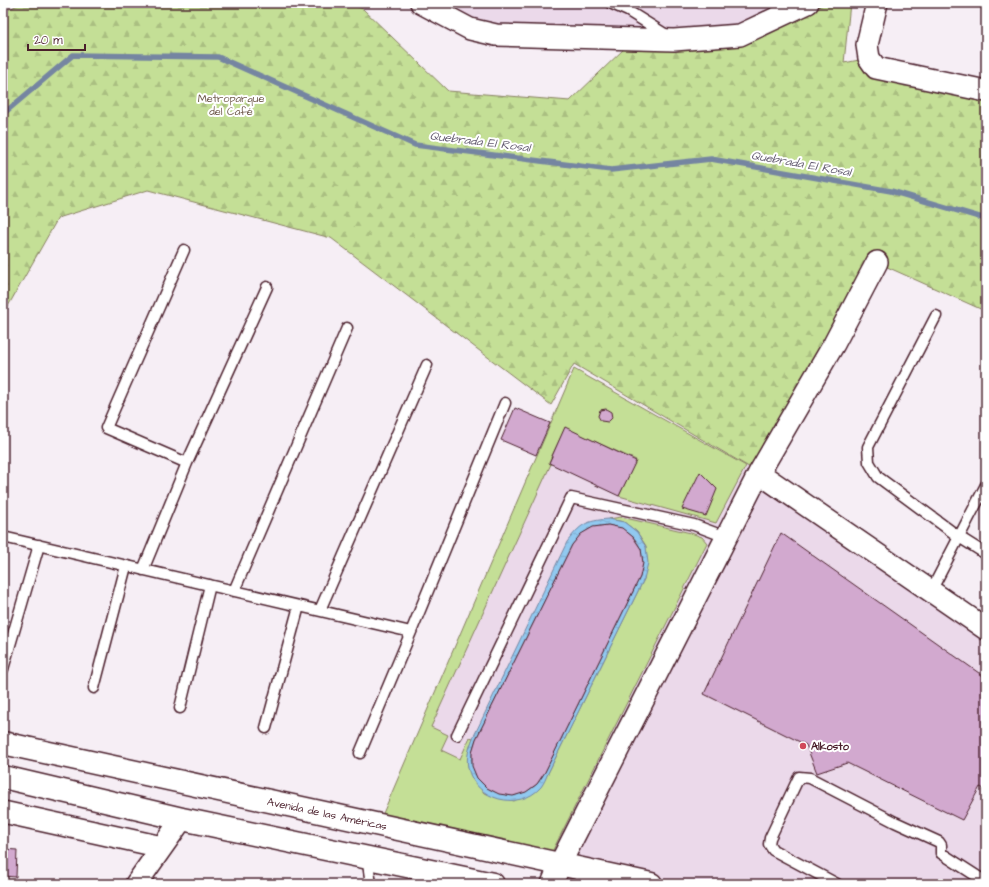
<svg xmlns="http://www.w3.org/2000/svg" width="989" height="887" font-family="'Architects Daughter',sans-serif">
  <defs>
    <pattern id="forest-firs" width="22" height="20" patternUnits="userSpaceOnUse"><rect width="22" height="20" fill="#c4df96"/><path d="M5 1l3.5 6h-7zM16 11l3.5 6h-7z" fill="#aabf81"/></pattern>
    <pattern id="water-ripples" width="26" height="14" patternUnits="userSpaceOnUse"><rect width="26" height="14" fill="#91c9f0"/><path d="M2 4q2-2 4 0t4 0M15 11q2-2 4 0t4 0" fill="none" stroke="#7facce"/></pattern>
  </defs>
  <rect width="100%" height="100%" fill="#f6eef5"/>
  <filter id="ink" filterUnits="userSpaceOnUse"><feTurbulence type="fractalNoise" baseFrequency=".025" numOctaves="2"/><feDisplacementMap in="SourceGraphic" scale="8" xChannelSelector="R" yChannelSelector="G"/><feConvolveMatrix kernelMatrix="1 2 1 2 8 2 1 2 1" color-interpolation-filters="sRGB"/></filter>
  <g filter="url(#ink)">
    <path fill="#ebd9ea" d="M421 3H808L740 35H496Z
      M574 369 759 473 986 629V884H651L378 825Z"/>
    <path fill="#c4df96" stroke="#877f60" d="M574 369 746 466 716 523 619 496 636 460 565 428 549 462 551 464 431 727 448 735 441 750 460 759 470 737 473 738C463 767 469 769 484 793L514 801 540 787 548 773 644 579 646 546 637 532 624 522 609 519 621 517 691 533 702 537 707 543 551 854 381 818Z"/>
    <path fill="url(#forest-firs)" stroke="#877f60" d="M22 3H348L363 9 448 91 570 101 626 47 730 36 805 3H850L844 63 869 58 986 87V308L985 311 876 262 759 473 574 364 551 405 331 238 148 190 58 218 3 315V12Z"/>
    <path fill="url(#water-ripples)" stroke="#7585a1" fill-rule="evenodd" d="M609 519 624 522 637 532 646 547 648 563 644 579 548 773C546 778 544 783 541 787 519 812 475 800 468 768 466 757 469 748 473 738L567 542C581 524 585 521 609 519ZM608 525C637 532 647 547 640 577L545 772C542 776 540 781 536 785 515 803 479 795 473 766 470 757 473 748 476 739L572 545C583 531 589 527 608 525Z"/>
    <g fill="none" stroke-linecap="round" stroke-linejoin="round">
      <path stroke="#7585a1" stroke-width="5.5" d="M3 114 73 55 218 57 415 145 611 170 711 159 891 191 986 219"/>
    </g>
    <path fill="#d2a9cf" stroke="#4a1f2b" d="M515 408 550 423 536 455 501 440Z
      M606 409 611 412 612 418 608 422 601 421 598 416 600 410Z
      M565 427 636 461 619 496 549 463Z
      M700 472 717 489 706 516 682 509Z
      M608 525 622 528 633 537 641 549 643 563 640 577 545 772 537 784 526 792 513 796 499 794 487 788 477 778 472 766V752L476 739 572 545 581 534 593 527Z
      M781 533 986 678V790L980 787 962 820 847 763 817 773 806 745 704 694Z
      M3 849 17 850 16 877 3 876Z"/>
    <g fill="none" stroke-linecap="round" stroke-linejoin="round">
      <g stroke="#4a1f2b" stroke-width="13">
        <path id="service" d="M610 3 628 11 668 36
          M184 250 106 428 187 463
          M936 316 868 447 869 462 878 477 959 537 986 554
          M3 537 411 632
          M143 570 187 463 267 287
          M234 591 347 328
          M931 591 986 485
          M320 610 427 365
          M3 669 39 545
          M94 688 126 566
          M180 708 210 585
          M266 728 299 606
          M457 735 571 498 694 525 726 537
          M360 753 411 632 505 403
          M367 857 371 884
          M837 884 773 850 769 844 770 838 799 777 810 778 895 822 939 842 941 845V853L986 882"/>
      </g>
      <g stroke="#4a1f2b" stroke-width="24">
        <path id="minor" d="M421 3 470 29 496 35 674 40 740 35 808 3
          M877 3 867 45 869 58 876 68 986 91
          M759 473 986 629
          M3 812 162 847
          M136 884 182 819
          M552 884 560 864 759 473 834 344 877 262"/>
      </g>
      <g stroke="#4a1f2b" stroke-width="25">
        <path id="primary" d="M3 743 651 884
          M3 777 182 819 493 884"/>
      </g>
      <use href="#service" stroke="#fff" stroke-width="10"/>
      <use href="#minor" stroke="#fff" stroke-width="21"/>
      <use href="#primary" stroke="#fff" stroke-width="22"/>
    </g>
  </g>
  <circle fill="#d1495b" stroke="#fff" stroke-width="1.5" cx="803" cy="746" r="4"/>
  <g text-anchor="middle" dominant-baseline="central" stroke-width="4" stroke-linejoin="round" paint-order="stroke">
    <g font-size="11" fill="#6f594b" stroke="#fff">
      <text x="231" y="98">Metroparque<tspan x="231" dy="13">del Café</tspan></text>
    </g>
    <g font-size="11" font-weight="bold" fill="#4a1f2b" stroke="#fff" text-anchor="start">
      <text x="811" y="746">Alkosto</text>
    </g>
    <g font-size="11" fill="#4a1f2b" stroke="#fff">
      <text transform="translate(327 814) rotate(12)">Avenida de las Américas</text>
    </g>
    <g font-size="12" font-style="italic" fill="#635a70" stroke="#fff">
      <text transform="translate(480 142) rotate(7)">Quebrada El Rosal</text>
      <text transform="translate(801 164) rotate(10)">Quebrada El Rosal</text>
    </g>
  </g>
  <rect width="989" height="887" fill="none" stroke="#fff" stroke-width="16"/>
  <rect x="8" y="8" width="973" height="871" fill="none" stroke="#4a1f2b" stroke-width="1.5" filter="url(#ink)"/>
  <path d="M28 44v6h57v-6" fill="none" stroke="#4a1f2b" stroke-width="2"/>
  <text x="34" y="44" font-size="12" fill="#4a1f2b" stroke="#ffffff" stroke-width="3" paint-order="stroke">20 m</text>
</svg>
